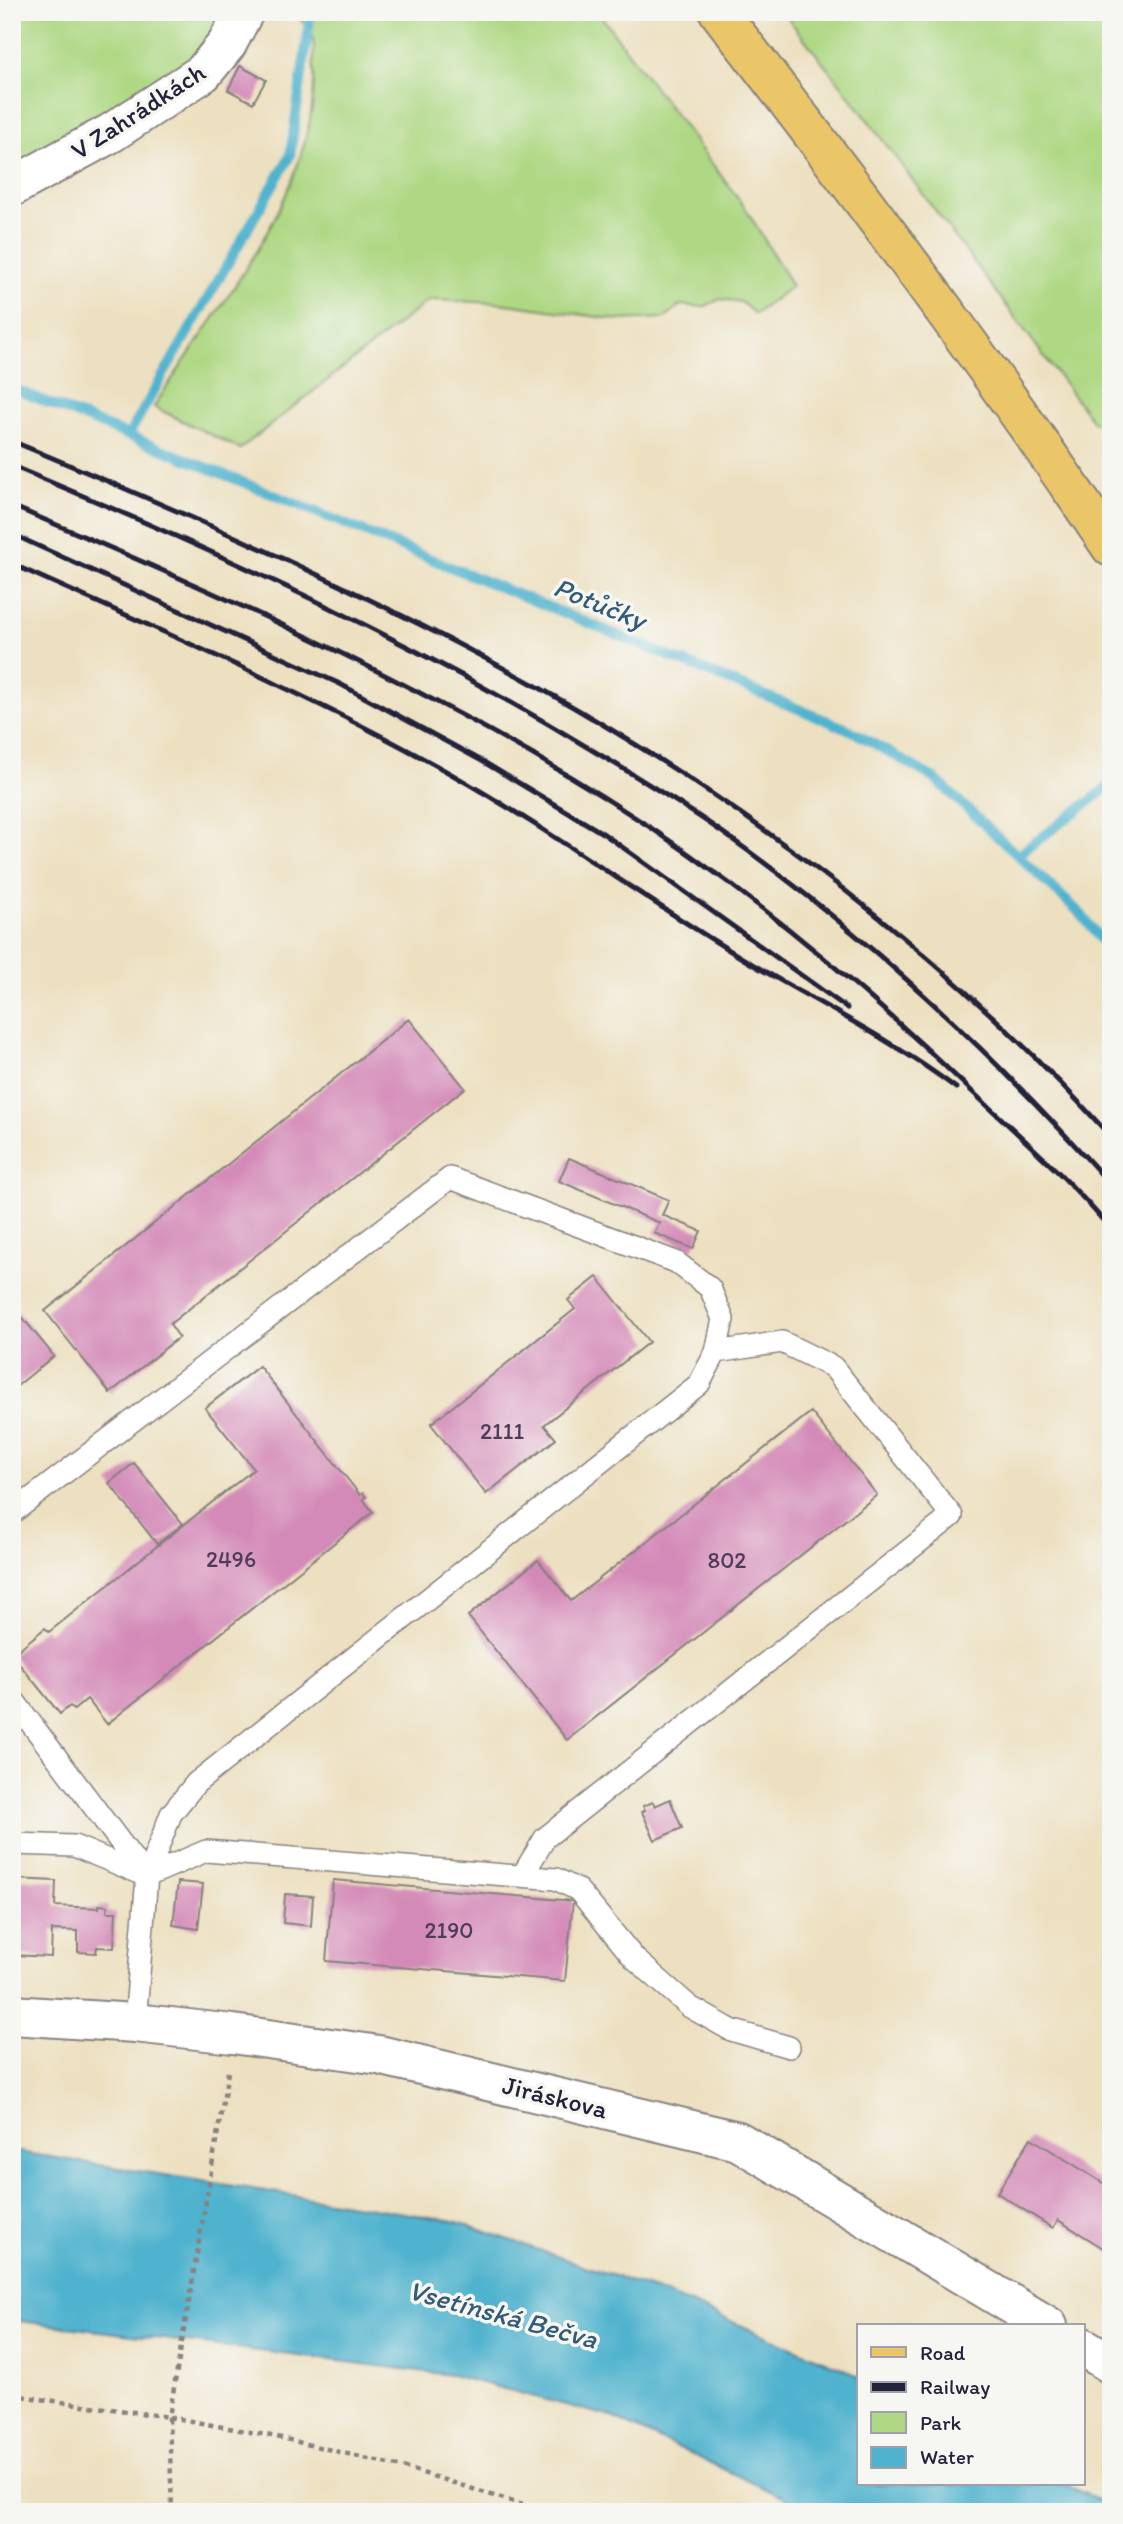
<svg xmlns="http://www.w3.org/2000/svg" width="1123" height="2524" font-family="Itim,sans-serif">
  <rect width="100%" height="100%" fill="#f6f6f2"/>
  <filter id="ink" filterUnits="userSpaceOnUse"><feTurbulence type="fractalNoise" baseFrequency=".0143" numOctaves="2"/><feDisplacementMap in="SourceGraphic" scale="14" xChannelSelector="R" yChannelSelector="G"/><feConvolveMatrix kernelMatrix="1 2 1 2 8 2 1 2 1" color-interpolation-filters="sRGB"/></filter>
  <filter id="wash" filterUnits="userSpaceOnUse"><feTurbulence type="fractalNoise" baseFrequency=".00686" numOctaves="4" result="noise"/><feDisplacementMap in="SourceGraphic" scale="28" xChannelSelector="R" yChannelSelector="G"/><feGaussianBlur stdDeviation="1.57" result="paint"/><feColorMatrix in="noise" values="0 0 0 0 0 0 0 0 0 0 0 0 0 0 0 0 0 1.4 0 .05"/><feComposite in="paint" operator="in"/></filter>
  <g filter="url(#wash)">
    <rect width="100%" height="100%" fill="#ede0c0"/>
    <path fill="#aed883" stroke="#687d5f" stroke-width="2" d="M12 12H235L178 78 12 174Z
      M294 12H598L746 209 792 286 755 314 741 302 720 299 703 307 680 305 665 318 619 320 500 303 429 300 240 449 154 407C216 308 318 192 314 70 313 60 315 48 313 38 310 29 300 20 294 12Z
      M783 12H1111V423H1094L852 99Z"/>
    <path fill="#4fb2ce" stroke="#386a84" stroke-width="2" d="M12 2151 455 2221 669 2295 844 2369 859 2377V2484H1064L1111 2506V2512H815L612 2417 451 2375 12 2320Z"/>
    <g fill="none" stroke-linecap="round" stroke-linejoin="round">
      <path stroke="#4fb2ce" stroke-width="10" d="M12 388 850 730 934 778 1081 914 1111 953
        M128 436 290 156 311 12
        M1018 855 1111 785"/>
    </g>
    <g id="blocks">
      <path fill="#d48ab8" d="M240 66 266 80 253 103 228 90Z
        M409 1019 465 1088 170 1324 179 1337 110 1393 45 1311Z
        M569 1158 669 1200 662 1215 701 1231 693 1249 654 1233 660 1223 559 1181Z
        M597 1277 649 1342 544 1425 556 1439 486 1494 431 1424 575 1309 568 1300Z
        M18 1312 54 1356 12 1390V1316Z
        M259 1366 360 1495 363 1493 366 1497 363 1499 373 1512 107 1724 87 1699 74 1710 70 1706 60 1714 12 1655 45 1628 49 1632 254 1469 205 1408Z
        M811 1412 877 1495 567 1740 468 1616 538 1560 571 1601Z
        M134 1463 183 1524 157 1544 109 1483Z
        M670 1799 682 1828 655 1840 642 1812 645 1810 643 1806 653 1802 655 1806Z
        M12 1879 56 1881 55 1906 99 1908V1905L108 1906 107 1912H116L114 1948 97 1947 96 1953 78 1952V1931L52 1930 51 1957 12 1955Z
        M333 1880 573 1901 565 1981 326 1961Z
        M178 1882 203 1884 198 1929 173 1925Z
        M285 1894 313 1896 311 1926 283 1923Z
        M1031 2138 1111 2188V2253L1058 2220 1053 2228 997 2193Z"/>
    </g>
  </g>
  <g filter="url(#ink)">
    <use href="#blocks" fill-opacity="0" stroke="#88817e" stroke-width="2"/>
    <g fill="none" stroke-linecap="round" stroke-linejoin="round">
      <g stroke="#88817e" stroke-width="24">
        <path id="lane" d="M12 1513 450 1178 676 1262 710 1288 723 1319 716 1352 699 1384 196 1783 171 1814 147 1876 135 2023
          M12 1698 145 1875
          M12 1844 74 1846 147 1876 206 1851 556 1879 578 1890 634 1958 690 2007 731 2030 789 2047
          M522 1876 545 1838 952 1516 833 1367 782 1342 716 1352"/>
      </g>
      <g stroke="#88817e" stroke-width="42">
        <path id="street" d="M12 187 111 133 203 73 227 44 244 12
          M12 2015 135 2023 233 2034 379 2055 738 2141 1048 2326
          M1083 2347 1111 2364"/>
      </g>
      <g stroke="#88817e" stroke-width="42">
        <path id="primary" d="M719 12C854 187 987 363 1111 547"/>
      </g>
      <path stroke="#88817e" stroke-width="4.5" stroke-dasharray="5 5" stroke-linecap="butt" d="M228 2072 169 2417 277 2437 410 2469 545 2512
        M12 2395 169 2417 172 2512"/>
      <use href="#lane" stroke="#fff" stroke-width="21"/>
      <use href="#street" stroke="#fff" stroke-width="38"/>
      <use href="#primary" stroke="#ebc669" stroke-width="38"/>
      <path stroke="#22223b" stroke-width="5" d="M12 441C190 515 369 593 538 687 749 805 948 956 1111 1137
        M12 466C212 549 408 638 592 750 636 776 680 803 722 832 865 933 994 1054 1111 1185
        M12 506C215 591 417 681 605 798 736 880 853 977 964 1084 1014 1131 1068 1177 1111 1230
        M12 534 340 684 482 761 604 834 847 1008
        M12 564C161 631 312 695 453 775 548 829 636 893 729 950 804 997 885 1034 956 1088"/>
    </g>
  </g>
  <g text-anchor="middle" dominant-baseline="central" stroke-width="7" stroke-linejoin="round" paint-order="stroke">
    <g font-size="23" fill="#4e3c5a">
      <text x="502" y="1431">2111</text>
      <text x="231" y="1559">2496</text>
      <text x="727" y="1560">802</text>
      <text x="449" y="1930">2190</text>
    </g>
    <g font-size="26" fill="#22223b" stroke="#f6f6f2">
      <text transform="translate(138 111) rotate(-33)">V Zahrádkách</text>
      <text transform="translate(555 2097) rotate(14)">Jiráskova</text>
    </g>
    <g font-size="28" font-style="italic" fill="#345c76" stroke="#f6f6f2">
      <text transform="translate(600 603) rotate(22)">Potůčky</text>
      <text transform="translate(503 2314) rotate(15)">Vsetínská Bečva</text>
    </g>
  </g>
  <rect width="1123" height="2524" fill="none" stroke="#f6f6f2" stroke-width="42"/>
  <rect x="857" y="2324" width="228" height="161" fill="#f6f6f2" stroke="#a1a1a9" stroke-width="2"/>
  <rect x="871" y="2347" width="35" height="10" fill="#ebc669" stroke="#a1a1a9" stroke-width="2"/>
  <text x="920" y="2360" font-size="21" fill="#22223b">Road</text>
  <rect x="871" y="2382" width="35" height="10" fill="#22223b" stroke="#a1a1a9" stroke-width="2"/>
  <text x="920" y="2394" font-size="21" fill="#22223b">Railway</text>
  <rect x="871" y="2412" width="35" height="21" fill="#aed883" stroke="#a1a1a9" stroke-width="2"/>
  <text x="920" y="2430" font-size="21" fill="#22223b">Park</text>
  <rect x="871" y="2447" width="35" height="21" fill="#4fb2ce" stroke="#a1a1a9" stroke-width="2"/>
  <text x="920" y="2464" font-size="21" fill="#22223b">Water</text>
</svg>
